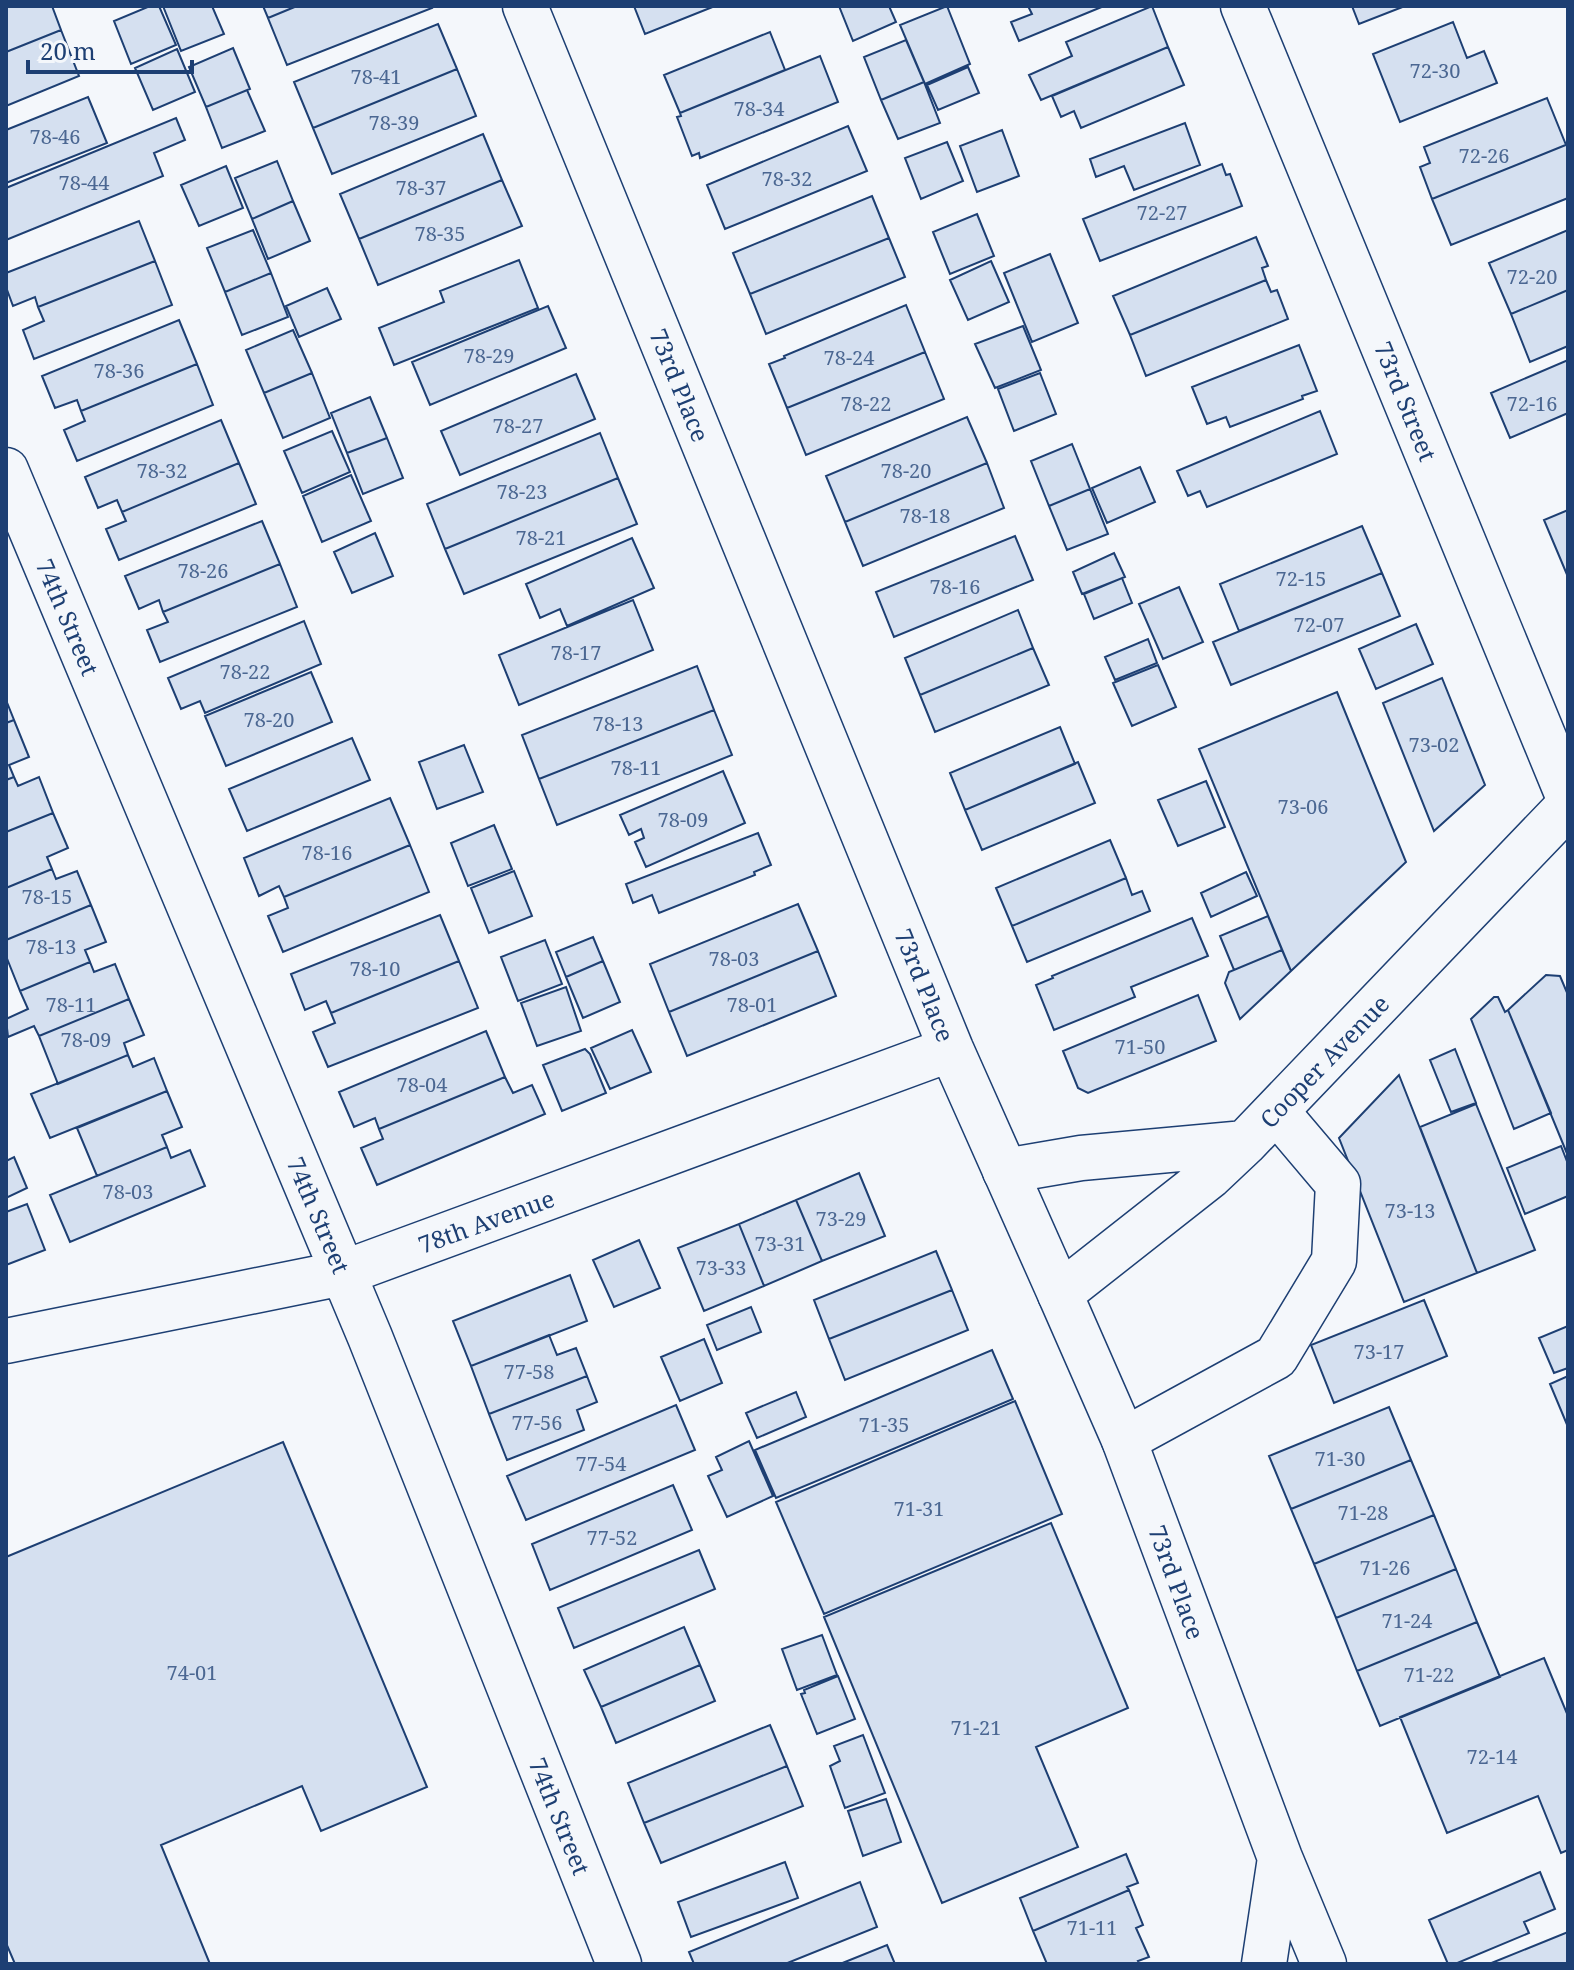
<svg xmlns="http://www.w3.org/2000/svg" width="1574" height="1970" font-family="'Noto Serif',serif">
  <rect width="100%" height="100%" fill="#f4f7fb"/>
  <path fill="#d5e0f0" stroke="#1d3f73" stroke-width="2" d="M6 6H52L61 30 6 52Z
    M150 6H159L176 45 131 64 114 21Z
    M163 6H212L224 34 181 51Z
    M263 6H297L268 18Z
    M297 6H431L432 8 287 65 268 18Z
    M634 6H715L645 34Z
    M839 6H889L896 22 853 41Z
    M947 6 970 64 925 84 900 25Z
    M1028 6H1104L1019 41 1011 22 1032 14Z
    M1152 6 1168 47 1041 100 1029 75 1072 56 1066 42Z
    M1352 6H1405L1359 24Z
    M1453 22 1467 58 1484 51 1497 83 1400 122 1373 54Z
    M438 24 457 69 313 128 294 82Z
    M61 30 79 76 6 106V52Z
    M770 32 785 70 680 113 664 75Z
    M906 40 924 82 881 100 864 57Z
    M1168 47 1184 85 1081 128 1074 111 1061 117 1052 96Z
    M233 48 250 89 206 107 189 67Z
    M177 49 195 92 153 110 135 68Z
    M820 56 838 102 700 158 699 153 692 156 677 117 681 116 680 113Z
    M968 67 979 93 938 110 927 85Z
    M457 69 476 116 332 174 313 128Z
    M924 82 940 123 898 139 881 100Z
    M247 90 265 131 222 148 206 107Z
    M88 97 107 143 6 183V130Z
    M1547 98 1566 145 1432 199 1420 167 1430 163 1424 147Z
    M176 118 185 140 154 153 163 176 6 240V188Z
    M1185 123 1200 165 1134 190 1124 166 1096 177 1090 159Z
    M848 126 867 171 725 229 707 185Z
    M1002 130 1019 176 977 192 960 146Z
    M483 134 502 180 359 239 340 194Z
    M947 142 963 181 921 199 905 158Z
    M1568 144V198L1451 245 1432 199Z
    M277 161 293 201 252 219 235 178Z
    M1222 164 1226 175 1230 174 1242 206 1100 261 1083 219Z
    M226 166 243 208 199 226 181 185Z
    M502 180 522 226 378 285 359 239Z
    M872 196 889 238 750 294 733 253Z
    M293 201 310 241 268 259 252 219Z
    M977 214 994 256 950 274 933 232Z
    M139 221 155 261 38 307 35 297 13 306 6 287V273Z
    M253 230 271 273 225 292 207 248Z
    M1568 230V290L1511 314 1489 263Z
    M1256 237 1268 266 1262 268 1266 280 1130 335 1113 296Z
    M889 238 905 277 766 334 750 294Z
    M1050 254 1078 323 1032 342 1004 273Z
    M519 260 538 308 394 365 379 328 444 302 440 291Z
    M155 261 172 305 34 359 23 330 44 321 38 307Z
    M991 261 1009 302 968 320 950 280Z
    M271 273 288 317 242 335 225 292Z
    M1266 280 1271 292 1277 290 1288 319 1146 376 1130 335Z
    M327 288 341 319 299 337 286 306Z
    M1568 290V346L1530 362 1511 314Z
    M906 305 925 352 787 408 769 364 785 358 784 356Z
    M548 306 566 348 430 405 412 362Z
    M179 320 197 364 81 411 77 400 55 408 42 376Z
    M1023 326 1041 370 995 388 975 344Z
    M293 330 312 373 264 393 246 350Z
    M1299 345 1317 391 1302 396 1303 399 1230 427 1226 417 1207 424 1192 387Z
    M925 352 944 399 806 455 787 408Z
    M1568 360V413L1510 438 1491 393Z
    M197 364 213 405 77 461 64 430 85 421 81 411Z
    M312 373 330 418 283 438 264 393Z
    M1040 373 1056 414 1014 431 998 389Z
    M576 374 595 419 460 475 441 431Z
    M370 397 387 438 347 453 331 413Z
    M1320 411 1337 454 1207 507 1200 491 1188 496 1177 471Z
    M967 417 987 463 845 522 826 476Z
    M221 420 239 463 122 512 117 500 98 508 85 477Z
    M332 431 350 472 302 493 284 451Z
    M600 433 618 478 445 549 427 504Z
    M387 438 403 478 363 494 347 453Z
    M1072 444 1090 489 1049 506 1031 461Z
    M239 463 256 504 119 560 106 529 126 521 122 512Z
    M987 463 1004 508 863 566 845 522Z
    M1140 467 1155 502 1107 523 1092 488Z
    M351 475 371 521 322 542 303 496Z
    M618 478 637 524 464 594 445 549Z
    M1090 489 1108 534 1067 550 1049 506Z
    M1568 510V577L1544 520Z
    M262 521 280 564 163 612 159 600 139 609 125 576Z
    M1362 526 1382 573 1239 631 1220 584Z
    M375 533 393 576 352 593 334 552Z
    M1015 536 1033 580 894 637 876 592Z
    M632 538 654 588 567 626 560 609 540 618 526 584Z
    M1114 553 1125 577 1082 594 1073 572Z
    M280 564 297 607 160 662 147 630 168 622 163 612Z
    M1382 573 1400 616 1231 685 1213 642Z
    M1122 578 1132 603 1094 619 1084 594Z
    M1179 587 1203 642 1163 659 1139 604Z
    M633 600 653 650 519 705 499 655Z
    M1018 610 1033 648 920 695 905 658Z
    M304 621 321 664 205 713 200 701 181 709 168 678Z
    M1416 624 1433 664 1376 689 1359 649Z
    M1148 639 1157 663 1115 680 1105 657Z
    M1033 648 1049 685 935 732 920 695Z
    M1158 665 1176 707 1132 726 1113 683Z
    M697 666 714 710 539 779 522 735Z
    M311 672 332 722 226 766 205 716Z
    M1442 678 1485 785 1434 831 1383 703Z
    M1337 692 1406 862 1291 971 1199 749Z
    M6 700 14 720 6 723Z
    M714 710 732 755 557 825 539 779Z
    M14 720 29 757 9 765 14 777 6 780V723Z
    M1060 727 1075 764 965 810 950 773Z
    M352 738 370 780 247 831 229 789Z
    M464 745 483 792 437 809 419 762Z
    M1078 762 1095 803 982 850 965 810Z
    M723 771 745 823 646 867 635 842 644 838 641 829 629 835 620 815Z
    M14 777 18 786 39 777 53 813 6 832V780Z
    M1206 781 1225 827 1178 846 1158 800Z
    M390 798 410 845 284 897 279 886 259 896 244 858Z
    M53 813 68 848 47 857 52 869 6 888V832Z
    M494 825 512 869 468 886 451 843Z
    M758 833 771 865 754 872 755 875 659 913 652 895 633 903 626 884Z
    M1110 840 1126 878 1012 926 996 888Z
    M410 845 429 892 283 952 268 916 288 908 284 897Z
    M52 869 56 879 77 871 91 905 6 940V888Z
    M514 871 532 916 489 933 471 888Z
    M1246 872 1257 896 1211 917 1201 893Z
    M1126 878 1132 895 1142 891 1150 911 1027 962 1012 926Z
    M798 904 818 951 669 1012 650 964Z
    M91 905 106 942 85 950 90 962 20 991 6 956V940Z
    M440 915 459 961 331 1013 326 1001 305 1010 291 974Z
    M1268 916 1282 950 1234 970 1220 936Z
    M1192 918 1208 956 1131 987 1135 997 1054 1030 1036 985 1053 978 1052 976Z
    M593 937 603 961 566 977 556 952Z
    M545 940 562 984 518 1001 501 957Z
    M1282 950 1291 971 1240 1019 1225 983 1229 972Z
    M818 951 836 996 687 1056 669 1012Z
    M459 961 478 1008 328 1067 313 1032 335 1023 331 1013Z
    M603 961 620 1002 583 1018 566 977Z
    M90 962 94 972 115 964 129 999 39 1036 34 1026 8 1037 6 1019 28 1009 20 991Z
    M1546 975 1560 976 1568 995V1156L1508 1010Z
    M566 987 581 1031 537 1046 521 1003Z
    M1198 995 1216 1041 1088 1093 1078 1088 1063 1051Z
    M1494 997H1498L1505 1012 1508 1010 1551 1113 1514 1129 1471 1019Z
    M129 999 144 1035 124 1043 128 1055 58 1084 39 1036Z
    M632 1030 651 1072 610 1089 591 1048Z
    M486 1031 505 1077 379 1129 375 1118 354 1127 339 1092Z
    M585 1049 590 1054 606 1093 562 1111 543 1065Z
    M1455 1049 1476 1103 1451 1112 1430 1060Z
    M128 1055 133 1067 154 1058 167 1091 50 1138 31 1094Z
    M1399 1075 1477 1273 1404 1302 1339 1138Z
    M505 1077 513 1093 532 1085 545 1114 377 1185 361 1148 383 1139 379 1129Z
    M167 1091 182 1127 162 1135 167 1147 97 1176 77 1128Z
    M1476 1104 1535 1250 1477 1273 1420 1127Z
    M1561 1146 1568 1164V1196L1525 1214 1507 1168Z
    M167 1147 171 1158 190 1150 205 1186 70 1242 50 1195Z
    M14 1157 27 1188 6 1198V1161Z
    M859 1173 885 1236 822 1261 796 1200Z
    M796 1200 822 1261 764 1286 739 1224Z
    M27 1204 45 1250 6 1265V1212Z
    M739 1224 764 1286 704 1311 678 1248Z
    M639 1240 660 1288 614 1307 593 1260Z
    M936 1251 952 1290 829 1339 814 1300Z
    M570 1275 587 1321 471 1366 453 1321Z
    M952 1290 968 1330 845 1380 829 1339Z
    M1424 1300 1447 1356 1334 1403 1311 1345Z
    M751 1307 761 1332 717 1350 707 1325Z
    M1568 1326V1368L1554 1373 1539 1338Z
    M549 1335 557 1355 576 1348 587 1376 489 1414 471 1366Z
    M704 1339 722 1383 680 1401 661 1357Z
    M992 1350 1013 1399 776 1498 755 1450Z
    M587 1376 597 1402 577 1410 584 1430 507 1460 489 1414Z
    M1568 1376V1427L1550 1384Z
    M796 1392 806 1417 757 1438 746 1413Z
    M1015 1401 1062 1514 824 1614 776 1502Z
    M676 1405 695 1450 526 1520 507 1476Z
    M1389 1407 1411 1460 1291 1509 1269 1456Z
    M749 1441 773 1496 727 1517 708 1476 722 1470 716 1457Z
    M283 1442 427 1787 321 1831 302 1786 161 1845 210 1964H15L6 1943V1557Z
    M1411 1460 1434 1515 1314 1564 1291 1509Z
    M673 1485 692 1530 550 1590 532 1544Z
    M1434 1515 1456 1569 1336 1618 1314 1564Z
    M1051 1523 1128 1708 1036 1747 1078 1847 942 1903 824 1617Z
    M699 1550 715 1589 574 1648 558 1608Z
    M1456 1569 1477 1622 1357 1671 1336 1618Z
    M1477 1622 1500 1677 1380 1726 1357 1671Z
    M684 1627 700 1665 601 1707 584 1670Z
    M822 1635 837 1675 797 1690 782 1649Z
    M1544 1658 1568 1716V1850L1561 1853 1538 1796 1447 1833 1400 1717Z
    M700 1665 715 1701 616 1743 601 1707Z
    M838 1676 855 1719 817 1734 801 1694 805 1693 804 1690Z
    M770 1725 787 1766 644 1823 628 1783Z
    M863 1735 885 1793 845 1808 830 1766 840 1761 834 1746Z
    M787 1766 803 1806 661 1863 644 1823Z
    M886 1799 901 1842 863 1856 848 1811Z
    M1126 1854 1138 1883 1127 1887 1129 1890 1033 1931 1020 1898Z
    M785 1862 798 1898 691 1937 678 1902Z
    M1540 1872 1555 1909 1524 1922 1529 1933 1455 1964H1448L1429 1920Z
    M860 1882 877 1927 785 1964H694L689 1952Z
    M1129 1890 1143 1925 1136 1928 1149 1957 1138 1961 1140 1964H1047L1033 1931Z
    M1568 1932V1964H1489Z
    M887 1945 895 1964H840Z"/>
  <g fill="none" stroke-linecap="round" stroke-linejoin="round">
    <g stroke="#1d3f73" stroke-width="47">
      <path id="minor" d="M525 6 951 1049 1060 1294
        M1243 6 1568 796
        M6 470 370 1337 619 1964
        M6 1341 343 1273 951 1049
        M1124 1440 1276 1357 1334 1261 1338 1184 1277 1112"/>
    </g>
    <g stroke="#1d3f73" stroke-width="47">
      <path id="major" d="M1005 1171 1081 1158 1245 1143
        M1264 1964 1280 1858
        M1324 1964 1280 1858 1124 1440 1060 1294 1210 1176 1245 1143 1568 806"/>
    </g>
    <use href="#minor" stroke="#f4f7fb" stroke-width="44"/>
    <use href="#major" stroke="#f4f7fb" stroke-width="44"/>
  </g>
  <g text-anchor="middle" dominant-baseline="central" stroke-width="6" stroke-linejoin="round" paint-order="stroke">
    <g font-size="20" fill="#4b6792">
      <text x="1435" y="70">72-30</text>
      <text x="376" y="76">78-41</text>
      <text x="759" y="108">78-34</text>
      <text x="394" y="122">78-39</text>
      <text x="55" y="136">78-46</text>
      <text x="1484" y="155">72-26</text>
      <text x="787" y="178">78-32</text>
      <text x="84" y="182">78-44</text>
      <text x="421" y="187">78-37</text>
      <text x="1162" y="212">72-27</text>
      <text x="440" y="233">78-35</text>
      <text x="1532" y="276">72-20</text>
      <text x="489" y="355">78-29</text>
      <text x="849" y="357">78-24</text>
      <text x="119" y="370">78-36</text>
      <text x="866" y="403">78-22</text>
      <text x="1532" y="403">72-16</text>
      <text x="518" y="425">78-27</text>
      <text x="162" y="470">78-32</text>
      <text x="906" y="470">78-20</text>
      <text x="522" y="491">78-23</text>
      <text x="925" y="515">78-18</text>
      <text x="541" y="537">78-21</text>
      <text x="203" y="570">78-26</text>
      <text x="1301" y="578">72-15</text>
      <text x="955" y="586">78-16</text>
      <text x="1319" y="624">72-07</text>
      <text x="576" y="652">78-17</text>
      <text x="245" y="671">78-22</text>
      <text x="269" y="719">78-20</text>
      <text x="618" y="723">78-13</text>
      <text x="1434" y="744">73-02</text>
      <text x="636" y="767">78-11</text>
      <text x="1303" y="806">73-06</text>
      <text x="683" y="819">78-09</text>
      <text x="327" y="852">78-16</text>
      <text x="47" y="896">78-15</text>
      <text x="51" y="946">78-13</text>
      <text x="734" y="958">78-03</text>
      <text x="375" y="968">78-10</text>
      <text x="71" y="1004">78-11</text>
      <text x="752" y="1004">78-01</text>
      <text x="86" y="1039">78-09</text>
      <text x="1140" y="1046">71-50</text>
      <text x="422" y="1084">78-04</text>
      <text x="128" y="1191">78-03</text>
      <text x="1410" y="1210">73-13</text>
      <text x="841" y="1218">73-29</text>
      <text x="780" y="1243">73-31</text>
      <text x="721" y="1267">73-33</text>
      <text x="1379" y="1351">73-17</text>
      <text x="529" y="1371">77-58</text>
      <text x="537" y="1422">77-56</text>
      <text x="884" y="1424">71-35</text>
      <text x="1340" y="1458">71-30</text>
      <text x="601" y="1463">77-54</text>
      <text x="919" y="1508">71-31</text>
      <text x="1363" y="1512">71-28</text>
      <text x="612" y="1537">77-52</text>
      <text x="1385" y="1567">71-26</text>
      <text x="1407" y="1620">71-24</text>
      <text x="192" y="1672">74-01</text>
      <text x="1429" y="1674">71-22</text>
      <text x="976" y="1727">71-21</text>
      <text x="1492" y="1756">72-14</text>
      <text x="1092" y="1927">71-11</text>
    </g>
    <g font-size="24" fill="#1d3f73" stroke="#f4f7fb">
      <text transform="translate(680 385) rotate(68)">73rd Place</text>
      <text transform="translate(1406 401) rotate(68)">73rd Street</text>
      <text transform="translate(68 617) rotate(67)">74th Street</text>
      <text transform="translate(925 985) rotate(68)">73rd Place</text>
      <text transform="translate(1324 1061) rotate(-46)">Cooper Avenue</text>
      <text transform="translate(319 1215) rotate(67)">74th Street</text>
      <text transform="translate(486 1221) rotate(-20)">78th Avenue</text>
      <text transform="translate(1177 1582) rotate(70)">73rd Place</text>
      <text transform="translate(560 1816) rotate(68)">74th Street</text>
    </g>
  </g>
  <rect width="1574" height="1970" fill="none" stroke="#1d3f73" stroke-width="16"/>
  <path d="M28 60v12h164v-12" fill="none" stroke="#1d3f73" stroke-width="4"/>
  <text x="40" y="60" font-size="24" fill="#1d3f73" stroke="#f4f7fb" stroke-width="6" paint-order="stroke">20 m</text>
</svg>
